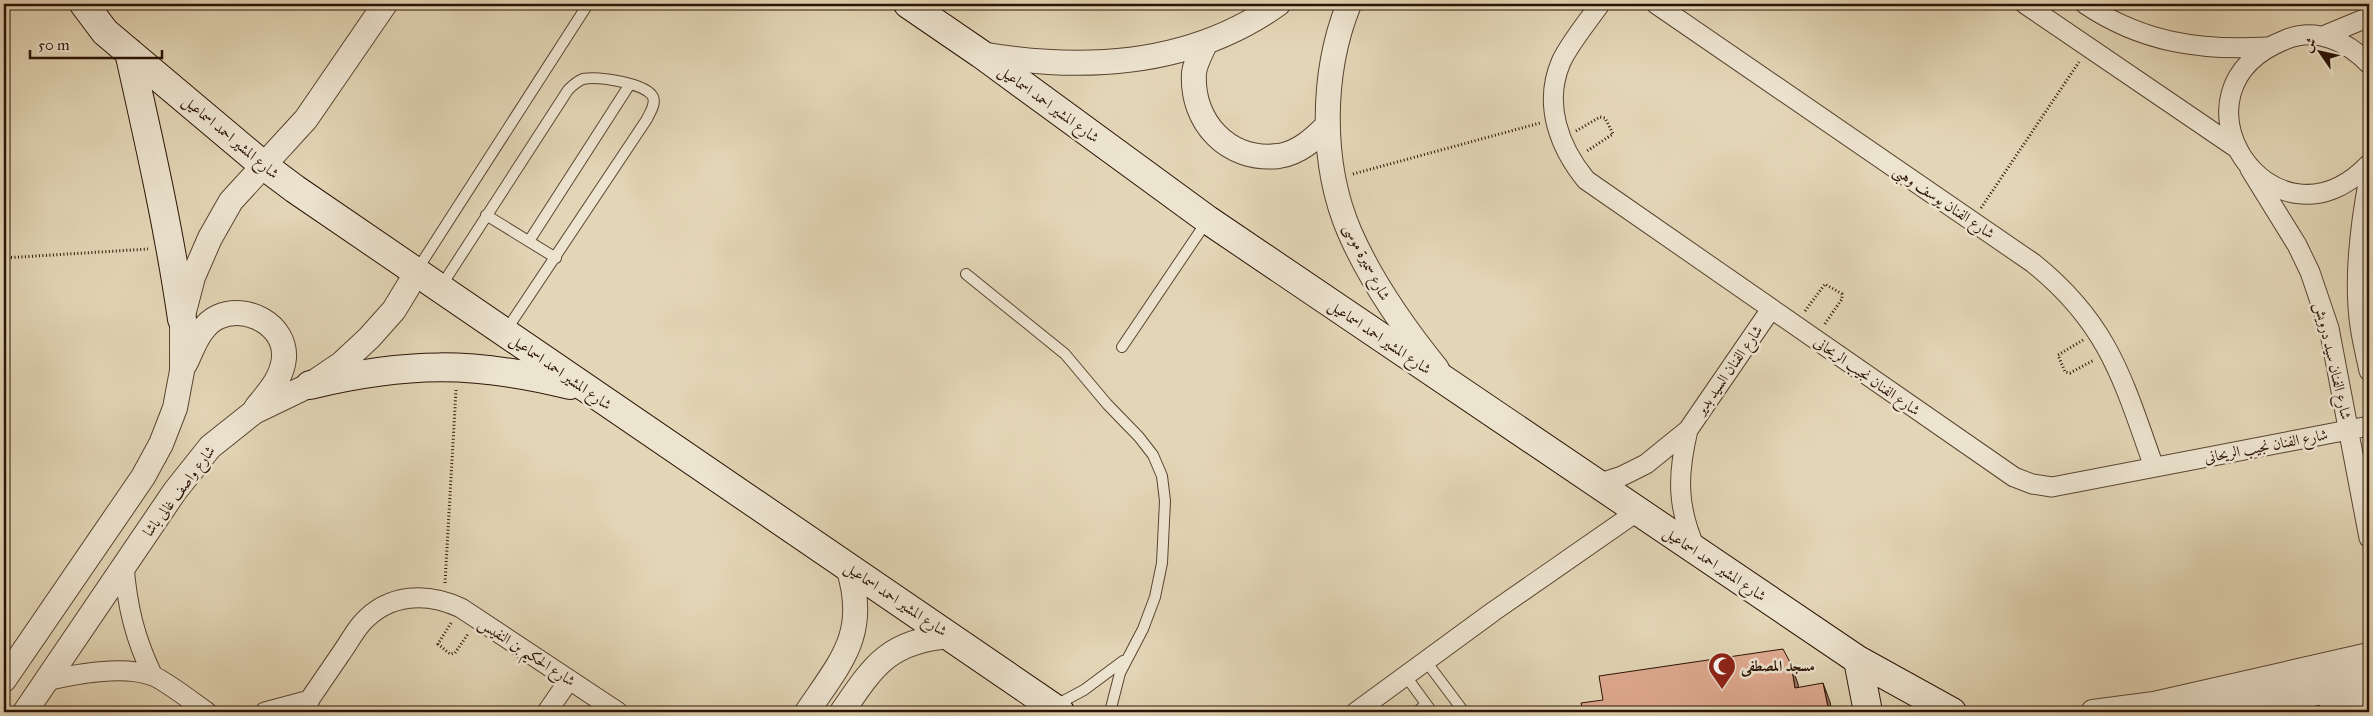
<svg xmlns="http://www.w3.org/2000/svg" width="2373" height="716" font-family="'IM FELL Great Primer',Amiri,serif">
  <rect width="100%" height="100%" fill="#e3d6b6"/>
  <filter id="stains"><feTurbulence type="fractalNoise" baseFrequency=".004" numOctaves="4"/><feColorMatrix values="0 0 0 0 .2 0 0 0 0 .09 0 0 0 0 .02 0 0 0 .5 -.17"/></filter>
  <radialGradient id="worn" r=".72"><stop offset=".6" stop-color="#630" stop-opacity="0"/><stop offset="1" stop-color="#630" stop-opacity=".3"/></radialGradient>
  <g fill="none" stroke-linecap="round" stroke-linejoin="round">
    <g stroke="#594431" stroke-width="12">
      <path id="service" d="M486 215 556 258
        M529 241 630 84
        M417 270 588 4
        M966 274 1065 354 1107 404 1139 437 1153 455 1162 476 1165 501 1162 563 1155 597 1143 629 1120 673 1110 712
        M440 288 568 90C572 86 577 81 583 79 598 76 646 83 653 97 656 105 650 112 647 119L505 332
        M1122 347 1207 221
        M1425 660 1464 712
        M1405 675 1432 712
        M1056 705 1084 690 1123 661
        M1417 712 1426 704"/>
    </g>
    <g stroke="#594431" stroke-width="21">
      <path id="minor" d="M1600 4C1589 20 1569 44 1561 62 1543 104 1559 147 1586 180L2014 477 2032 484 2052 487 2369 426
        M1656 4 2033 263C2109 324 2123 380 2154 467
        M2025 4 2235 147
        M2085 4C2141 42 2200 51 2267 47
        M2323 36 2369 17
        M2369 64C2348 42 2317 27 2287 39 2156 89 2273 264 2369 164
        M2250 169 2297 245 2310 272 2329 328 2369 538
        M2369 178C2360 225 2353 278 2360 326 2362 341 2366 356 2369 371
        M1688 430C1677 476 1677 507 1696 550
        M1597 484 1622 476 1646 464 1688 430 1771 309
        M124 565C127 606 135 639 153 676
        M46 681C75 674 124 665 153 676 166 681 194 703 207 712
        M265 712 310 700
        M301 712C314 693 327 674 340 655 348 644 354 632 362 623 389 593 427 592 461 608L618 712
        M547 712 569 680
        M1356 712 1494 611 1638 511"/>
    </g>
    <g stroke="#594431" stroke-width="26">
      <path id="tertiary" d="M1349 4C1321 73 1320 164 1350 233 1372 283 1403 327 1437 369
        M1205 44C1201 53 1195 63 1194 73 1191 122 1228 162 1279 156 1299 153 1314 139 1327 126
        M981 54C1085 72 1191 66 1278 4
        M185 364C193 348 200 325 218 317 247 304 286 325 284 358 282 379 268 393 256 408
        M4 680 143 477 161 444 175 408 182 371V319L193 277 210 238 231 201 306 119 385 4
        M25 712 175 491 210 447 254 412 310 385 341 364 369 338 394 310 417 272
        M807 712C842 660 869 633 848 567
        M842 712C874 665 889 641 950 636
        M2093 712 2154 704 2369 655"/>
    </g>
    <g stroke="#2b1305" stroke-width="30">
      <path id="secondary" d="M84 4 105 32 263 165 295 189 1060 712
        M908 4 981 54 1208 220 1858 660 1952 712
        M129 52C149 141 169 229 182 319
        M310 385C405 362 475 361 570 385
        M1858 660 1868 712
        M2210 712 2369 681
        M2332 712 2369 705"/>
    </g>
    <path stroke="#2b1305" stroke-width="3" stroke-dasharray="1 2.5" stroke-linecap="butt" d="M1576 131 1600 117 1605 118 1613 134 1587 151
      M1353 174 1540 123
      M1981 208 2079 62
      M4 258 148 249
      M1805 311 1825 284 1842 294V299L1824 325
      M2083 340 2058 355 2065 372 2070 373 2094 360
      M445 583 456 390
      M451 623 438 644 450 654 455 653 468 634"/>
    <use href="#service" stroke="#ede4d0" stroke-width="10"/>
    <use href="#minor" stroke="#ede4d0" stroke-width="19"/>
    <use href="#tertiary" stroke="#ede4d0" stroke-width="24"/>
    <use href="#secondary" stroke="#ede4d0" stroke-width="28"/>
  </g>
  <path fill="#9d7866" stroke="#2b1305" d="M1791 664 1798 684 1802 708 1795 688Z
    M1823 683 1830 702 1832 712H1829Z"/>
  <path fill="#e0ab92" stroke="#2b1305" d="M1783 649 1791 664 1795 688 1823 683 1829 712H1583L1581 703 1603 700 1599 676Z"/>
  <defs>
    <g id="mosque-pin" transform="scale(1.4375)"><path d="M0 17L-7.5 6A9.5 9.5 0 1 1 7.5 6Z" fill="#8f2418" stroke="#ede4d0"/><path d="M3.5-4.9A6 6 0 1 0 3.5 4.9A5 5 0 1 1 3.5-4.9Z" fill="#fff"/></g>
  </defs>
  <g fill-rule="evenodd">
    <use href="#mosque-pin" x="1722" y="666"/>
  </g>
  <g text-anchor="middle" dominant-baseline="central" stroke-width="5" stroke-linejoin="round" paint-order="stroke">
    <g font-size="15" fill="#2b1305" stroke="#ede4d0">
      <text transform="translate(1049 104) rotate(36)">شارع المشير احمد اسماعيل</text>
      <text transform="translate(231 137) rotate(40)">شارع المشير احمد اسماعيل</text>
      <text transform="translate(1944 202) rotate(34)">شارع الفنان يوسف وهبى</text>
      <text transform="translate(1367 262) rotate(63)">شارع سميرة موسى</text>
      <text transform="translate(1380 337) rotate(34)">شارع المشير احمد اسماعيل</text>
      <text transform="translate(2333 361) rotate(77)">شارع الفنان سيد درويش</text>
      <text transform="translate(1729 370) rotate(-55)">شارع الفنان السيد بدير</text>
      <text transform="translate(561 372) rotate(35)">شارع المشير احمد اسماعيل</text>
      <text transform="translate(1867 376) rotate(35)">شارع الفنان نجيب الريحانى</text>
      <text transform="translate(2266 446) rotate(-11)">شارع الفنان نجيب الريحانى</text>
      <text transform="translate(179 491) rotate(-53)">شارع واصف غالى باشا</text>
      <text transform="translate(1715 564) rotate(34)">شارع المشير احمد اسماعيل</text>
      <text transform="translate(896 599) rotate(34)">شارع المشير احمد اسماعيل</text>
      <text transform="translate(527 652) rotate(33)">شارع الحكيم بن النفيس</text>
    </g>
    <g font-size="15" font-weight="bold" fill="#2b1305" stroke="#ede4d0" text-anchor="start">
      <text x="1741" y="666">مسجد المصطفى</text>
    </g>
  </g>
  <rect width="2373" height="716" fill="none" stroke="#e3d6b6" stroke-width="20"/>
  <rect x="5" y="5" width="2363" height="706" fill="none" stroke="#2b1305" stroke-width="2.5"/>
  <rect x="10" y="10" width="2353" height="696" fill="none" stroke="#2b1305"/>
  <g transform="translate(2320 52) rotate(304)" stroke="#ede4d0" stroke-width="4" paint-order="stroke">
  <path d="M0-4L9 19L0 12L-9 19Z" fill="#2b1305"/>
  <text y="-8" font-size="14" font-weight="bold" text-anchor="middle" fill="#2b1305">ش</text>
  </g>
  <path d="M30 50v8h132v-8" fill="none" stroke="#2b1305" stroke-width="2.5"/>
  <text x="38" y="50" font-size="15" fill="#2b1305" stroke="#ede4d0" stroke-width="4" paint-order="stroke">50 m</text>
  <rect width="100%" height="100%" filter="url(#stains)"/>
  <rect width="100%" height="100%" fill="url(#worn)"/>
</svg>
